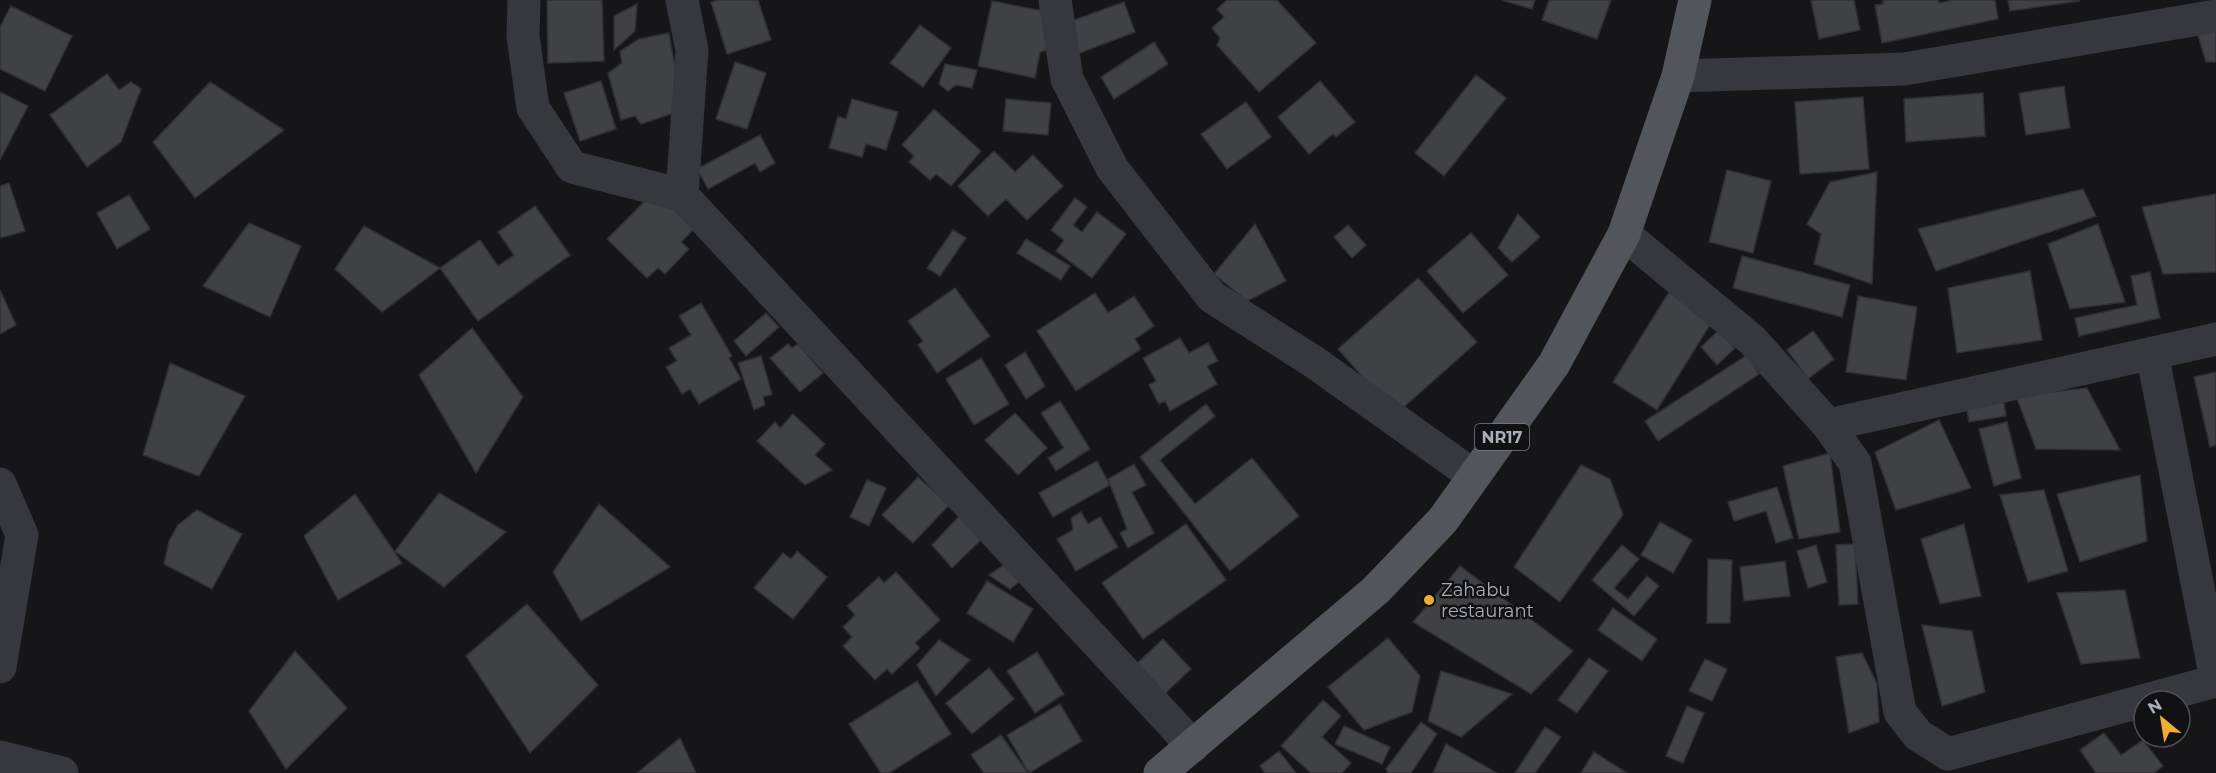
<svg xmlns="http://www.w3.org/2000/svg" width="2216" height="773" font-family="Montserrat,sans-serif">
  <rect width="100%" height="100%" fill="#161618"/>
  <path fill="#404145" stroke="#303034" stroke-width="1.5" d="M547 0H602L604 61 548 63Z
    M718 0H758L771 40 727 54 711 2Z
    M1227 0H1277L1316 43 1259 92 1217 45 1220 38 1212 28 1224 17 1217 9Z
    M1502 0H1535L1532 9Z
    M1549 0H1611L1597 39 1542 20Z
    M1811 0H1854L1860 30 1819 39Z
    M1883 0H1938L1939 3 1953 0H1995L1998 19 1882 43 1875 5 1883 4Z
    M2008 0H2079V1L2010 11Z
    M992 1 1048 12 1051 28 1046 50 1040 52 1035 78 978 66Z
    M1124 2 1135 32 1077 54 1066 23Z
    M637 4 635 31 614 50V16Z
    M11 6 72 36 45 91 0 69V27Z
    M920 25 951 48 923 87 890 63Z
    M2216 29V62H2206L2197 32Z
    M669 33 681 101 674 113 641 124 635 116 621 120 608 73 622 63 620 51 639 39Z
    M1154 42 1168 64 1114 99 1101 77Z
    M735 62 766 73 747 129 716 119Z
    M945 64 977 70 972 88 956 85 948 91 939 84Z
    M107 74 119 90 131 82 141 89 121 142 87 167 50 115Z
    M1476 75 1506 98 1444 176 1415 153Z
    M601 81 616 129 580 141 564 93Z
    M1320 81 1355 122 1336 137 1333 134 1309 154 1278 117Z
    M210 82 284 130 195 198 153 142Z
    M2064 86 2070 128 2026 135 2019 93Z
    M0 92 28 106 0 160Z
    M1983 93 1985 136 1906 142 1904 99Z
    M1863 97 1869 169 1800 174 1795 102Z
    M852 99 898 112 886 150 866 144 862 157 829 148 838 116 846 119Z
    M1006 99 1051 103 1048 135 1003 131Z
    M1246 102 1271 137 1227 169 1201 134Z
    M934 109 981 151 951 186 936 174 930 180 909 162 914 156 902 145Z
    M760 135 775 163 760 172 755 163 708 189 697 169Z
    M994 151 1015 172 1033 155 1063 186 1027 220 1006 199 988 216 958 186Z
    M1727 170 1771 181 1753 253 1709 242Z
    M1877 172 1872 284 1814 264 1821 234 1807 224 1830 182Z
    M9 183 25 231 0 238V186Z
    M2083 189 2096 216 1936 271 1918 229Z
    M656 190 695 228 681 242 689 249 665 274 658 268 647 278 607 239Z
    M2216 194V272L2163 274 2142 207Z
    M129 195 150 229 117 249 97 213Z
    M1075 198 1087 207 1073 225 1082 232 1097 212 1126 234 1092 278 1056 251 1064 240 1051 230Z
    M535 206 570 255 478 321 440 268 480 240 498 266 514 255 498 232Z
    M1518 214 1540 237 1512 262 1498 248Z
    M249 223 301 246 270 317 203 286Z
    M1255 224 1286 281 1247 301 1214 274Z
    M2098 224 2125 302 2070 309 2048 244Z
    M1348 225 1366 245 1352 258 1334 237Z
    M364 226 440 268 382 312 335 269Z
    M953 230 966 238 940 276 927 268Z
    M1471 233 1508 275 1463 313 1427 271Z
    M1026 239 1070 266 1061 280 1017 253Z
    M1742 256 1850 285 1842 317 1733 288Z
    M2030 271 2042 340 1957 353 1948 288Z
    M2150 272 2160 318 2079 336 2075 318 2137 305 2131 276Z
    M1418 278 1477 342 1396 414 1338 349Z
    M955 288 990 336 937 373 918 345 923 341 908 321Z
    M0 290 16 325 0 334Z
    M1669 292 1713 320 1657 410 1613 382Z
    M1095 293 1108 313 1134 296 1154 326 1135 339 1141 349 1076 391 1037 331Z
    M1858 296 1917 307 1906 380 1846 372Z
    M701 303 732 356 729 358 741 379 699 404 690 389 682 394 666 367 677 361 669 348 691 335 679 316Z
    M766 313 779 327 746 356 734 341Z
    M472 328 523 397 476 473 419 375Z
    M1719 330 1735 348 1717 365 1701 347Z
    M1813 331 1834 359 1808 379 1787 350Z
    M1180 338 1189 353 1208 343 1218 361 1207 366 1217 384 1170 411 1165 401 1159 404 1149 385 1156 381 1143 358Z
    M788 344 792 348 798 344 823 373 800 392 770 358Z
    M1025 352 1045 386 1026 399 1005 365Z
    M1747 355 1759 374 1658 441 1645 421Z
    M761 356 772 394 763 397 765 405 754 410 738 363Z
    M981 358 1009 404 974 425 946 379Z
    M170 363 245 396 199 476 143 455Z
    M2216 372V445L2210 447 2194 377Z
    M2087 388 2120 450 2036 449 2016 396Z
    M2003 398 2006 416 1969 422 1966 405Z
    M1060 401 1090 449 1056 471 1048 458 1064 448 1041 413Z
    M1206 404 1215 416 1160 460 1195 504 1252 458 1299 516 1230 571 1140 457Z
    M1015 413 1047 448 1018 475 985 440Z
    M793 414 825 444 815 455 832 470 805 485 757 441 775 422 780 428Z
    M1939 420 1971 488 1896 510 1875 452Z
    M2007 422 2021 478 1994 486 1979 429Z
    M1830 453 1840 532 1799 539 1783 466Z
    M1097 461 1110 485 1053 517 1039 493Z
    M1134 464 1146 485 1132 492 1154 533 1128 548 1120 533 1127 529 1108 479Z
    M1581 465 1610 479 1623 515 1560 602 1514 567Z
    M2140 475 2147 541 2080 562 2057 494Z
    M918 477 949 505 913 543 882 515Z
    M867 480 886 488 869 526 850 517Z
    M1777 487 1793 538 1776 543 1766 511 1734 521 1728 502Z
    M2044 490 2068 571 2028 582 2000 495Z
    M439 493 506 532 444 587 395 551Z
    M355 494 402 563 338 600 304 536Z
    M599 504 670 567 581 621 553 572Z
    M197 510 242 534 212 589 164 564 169 541 178 525Z
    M965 510 985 536 952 568 932 545Z
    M1081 512 1088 524 1100 517 1118 547 1076 571 1057 539 1073 530 1071 518Z
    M1660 522 1692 540 1673 573 1641 555Z
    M1186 524 1226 580 1143 639 1102 583Z
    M1964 524 1981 596 1940 604 1921 539Z
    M1855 544 1858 604 1839 605 1836 545Z
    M1622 545 1639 559 1614 588 1628 599 1647 576 1659 586 1634 616 1592 580Z
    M1816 545 1827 582 1808 588 1797 551Z
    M797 551 827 577 793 619 754 588 783 553 791 559Z
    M1708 559 1732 560 1730 623H1707Z
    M1011 560 1027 576 1010 589 989 575Z
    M1785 561 1790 596 1744 601 1740 567Z
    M1460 566 1573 651 1531 694 1413 622Z
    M896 572 940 620 915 643 920 648 892 674 887 669 875 680 843 646 852 637 843 627 855 615 847 606 879 577 884 583Z
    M987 581 1033 609 1013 642 967 613Z
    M2125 590 2140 658 2081 664 2057 593Z
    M527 604 598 685 530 753 466 656Z
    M1613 608 1657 639 1642 661 1598 630Z
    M1922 625 1972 631 1985 692 1942 706Z
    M1388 638 1420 676 1412 712 1364 730 1328 687Z
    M1163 639 1191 669 1158 700 1130 670Z
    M939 640 970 660 936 696 917 665Z
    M295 651 347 708 286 769 249 711Z
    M1037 652 1064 694 1035 713 1007 671Z
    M1862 653 1877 684 1879 722 1849 733 1836 657Z
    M1589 658 1608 671 1577 713 1558 700Z
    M1705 659 1727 669 1712 701 1689 691Z
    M989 668 1014 699 972 734 946 703Z
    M1441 671 1512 694 1461 737 1428 721Z
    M917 681 951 734 889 773H881L849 724Z
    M1323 700 1341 716 1322 737 1351 763 1342 773H1311L1281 746Z
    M1060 704 1082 741 1029 773 1007 735Z
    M1687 706 1704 713 1683 763 1666 756Z
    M1421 722 1437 734 1411 773H1388L1386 769Z
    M1344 726 1390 747 1382 764 1335 744Z
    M1545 727 1561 737 1535 773H1515Z
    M2104 733 2121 755 2143 740 2163 766 2154 773H2096L2080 750Z
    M1001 735 1028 773H984L971 755Z
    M680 738 696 773H637Z
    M1446 744 1497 773H1433Z
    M1279 751 1296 773H1265L1260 766Z
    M1594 752 1627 773H1581Z"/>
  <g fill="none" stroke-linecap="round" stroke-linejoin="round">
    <path stroke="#37383d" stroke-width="33" d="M524 0 523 36 533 108 572 167 682 195 1193 746
      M682 0 692 50 682 195
      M1055 0 1067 79 1112 168 1212 297 1314 362 1474 476
      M1678 76 1904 69 2216 16
      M1624 234 1752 340 1828 425 1855 463 1900 712 1918 735 1948 754 2216 681
      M2152 353 2216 679
      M1828 425 2216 339
      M0 484 22 535 0 667
      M0 757 62 773"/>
    <path stroke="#53555c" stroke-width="33" d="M1160 773 1376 590 1443 520 1554 364 1624 234 1678 76 1695 0"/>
  </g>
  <circle fill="#f1ac35" stroke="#111113" stroke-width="2" cx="1429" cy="600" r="6"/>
  <g text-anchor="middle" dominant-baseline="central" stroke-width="5" stroke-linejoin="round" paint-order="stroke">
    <rect fill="#111113" stroke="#7b7e86" stroke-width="1.5" x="1475" y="424" width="54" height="26" rx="4.5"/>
    <g font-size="16" font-weight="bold" fill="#a8adb8">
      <text x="1502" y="437">NR17</text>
    </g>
    <g font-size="18" fill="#a8adb8" stroke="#111113" text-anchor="start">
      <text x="1441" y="590">Zahabu<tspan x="1441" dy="21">restaurant</tspan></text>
    </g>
  </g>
  <g transform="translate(2162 719) rotate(330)"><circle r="28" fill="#111113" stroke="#4d4f55" stroke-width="1.5"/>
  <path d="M0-4.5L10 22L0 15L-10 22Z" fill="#f1ac35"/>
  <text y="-9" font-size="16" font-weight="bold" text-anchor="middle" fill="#a8adb8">N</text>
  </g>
</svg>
